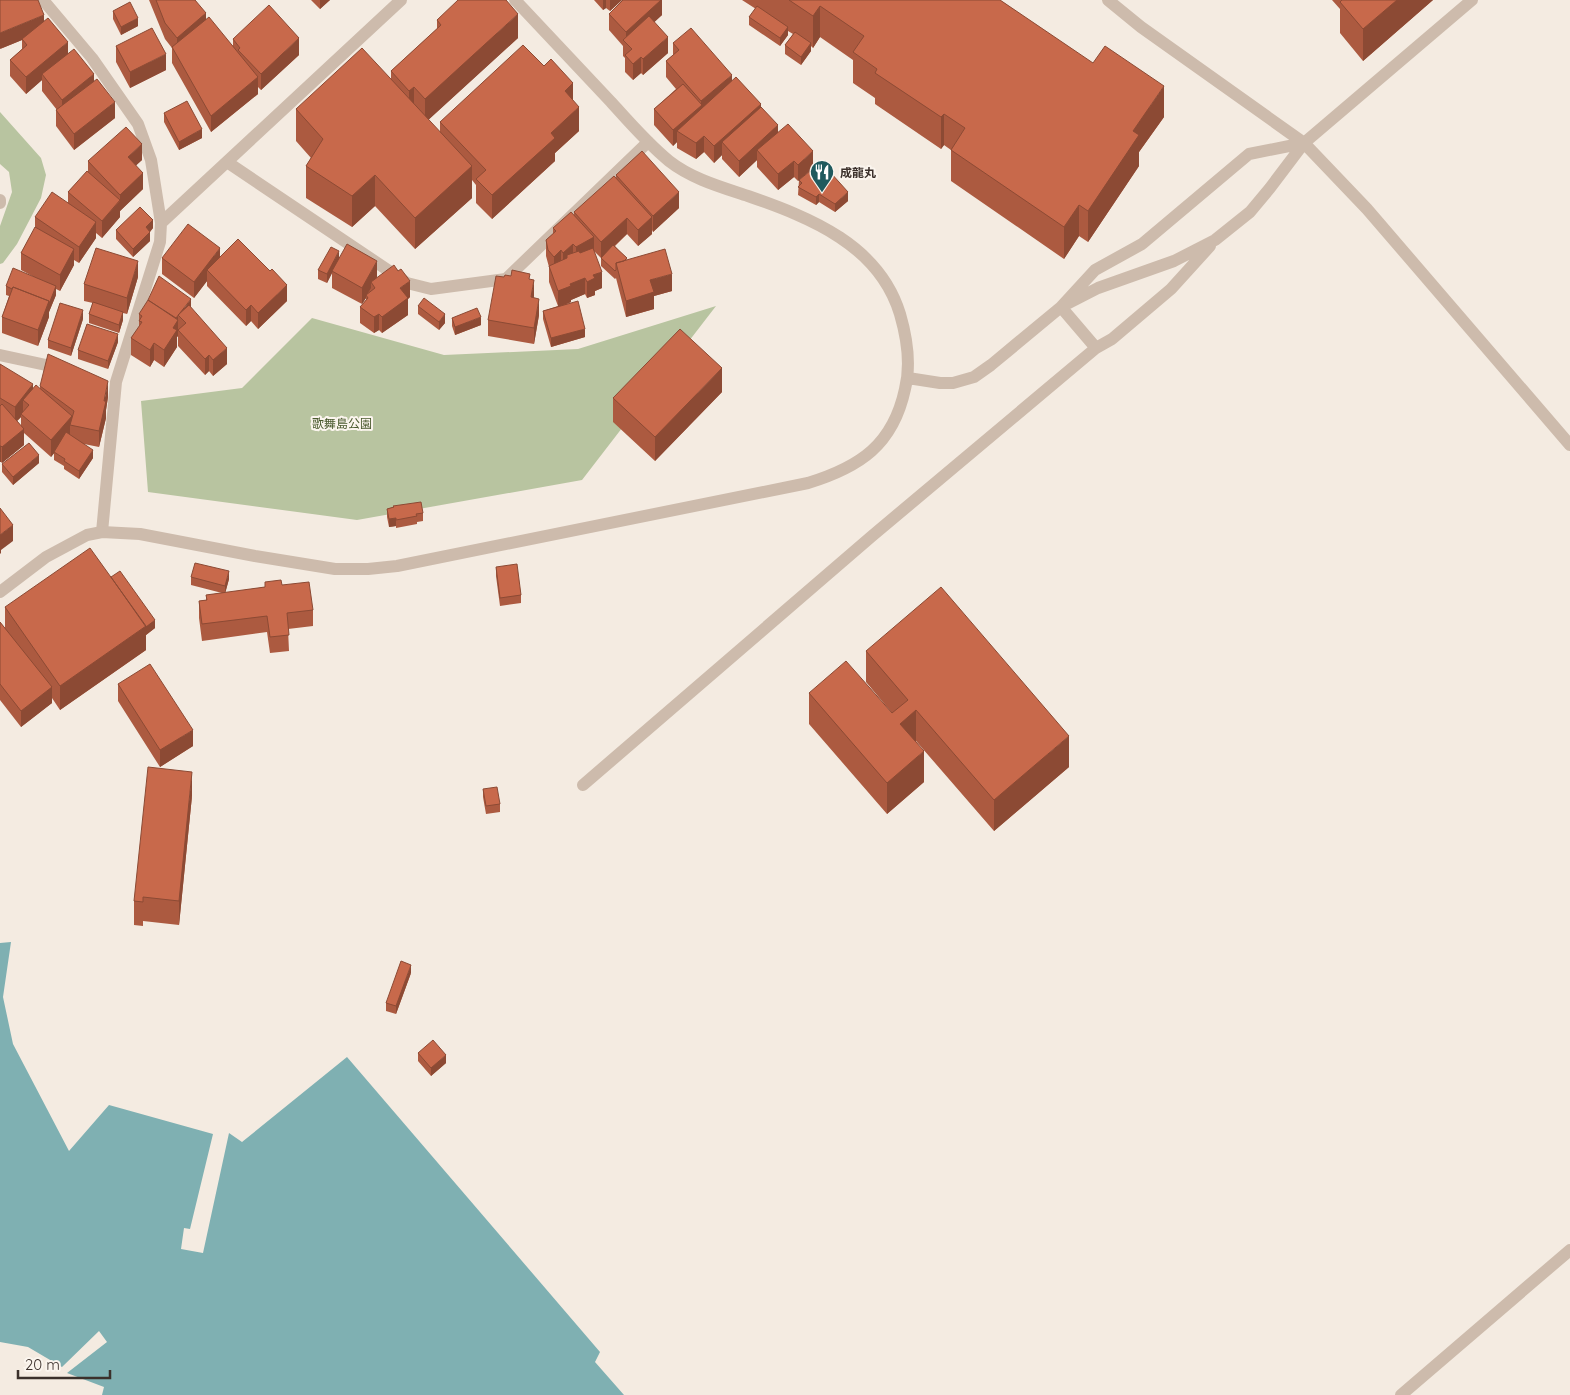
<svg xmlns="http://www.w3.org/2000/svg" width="1570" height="1395" font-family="Quicksand,'Noto Sans JP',sans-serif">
  <rect width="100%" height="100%" fill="#f4ebe1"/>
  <path fill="#b8c4a0" d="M0 112 41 158 46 175 41 198 17 244 3 263 0 264V226L12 192 9 172 0 164Z
    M716 306 582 480 357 520 148 492 141 401 242 388 312 318 444 355 578 349Z"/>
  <path fill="#7fb0b2" d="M11 942 3 997 13 1044 69 1151 109 1105 213 1134 190 1229 184 1228 181 1249 203 1253 229 1133 242 1142 347 1057 600 1352 595 1362 624 1395H102L104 1387 67 1373 107 1342 99 1331 62 1367 28 1347 0 1342V943Z"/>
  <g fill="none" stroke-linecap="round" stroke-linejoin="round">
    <path stroke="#cdbbac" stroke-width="12" d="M43 0 92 58 138 124 151 160 161 223 160 242 116 382 102 532
      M227 162 407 283 431 289 506 279 648 142
      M0 200V203
      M161 223 401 0
      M0 355 60 368"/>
    <path stroke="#cdbbac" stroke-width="12" d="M1108 0 1141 27 1304 143 1367 209 1570 445
      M1061 307 1098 288 1174 261 1215 240 1250 212 1270 188 1304 143 1472 0
      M1096 348 1112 339 1171 289 1210 246
      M908 378 940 383H953L974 377 991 365 1061 307 1095 270 1142 244 1249 154 1304 143
      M0 592 46 557 87 535 102 532 140 534 255 556 335 569H368L397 566 808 483C860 467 893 445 905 389 911 365 907 338 900 314 879 245 811 218 748 196 721 187 692 179 669 161 648 144 629 122 611 102 579 68 547 34 515 0
      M583 785 872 536 1096 348 1061 307
      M1401 1395 1570 1250"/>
  </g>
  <path fill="#ac5a40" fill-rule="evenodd" d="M149 0H195L206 19 233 46V39L299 55 261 90 258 87V94L211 132 172 63V48L165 39Z
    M311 0H330L320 9Z
    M594 0H622L610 11 606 8 603 10Z
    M662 0V15L654 22 668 53 643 75 641 73 633 80 625 72V58L623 56V46L609 30V14Z
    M742 0H1000L1164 117 1139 152V166L1088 242 1079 236 1064 259 951 181V150L944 145 941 149 875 104V98L853 83V60L820 37 813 48 811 46V51L801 65 785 54V45L793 34 788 31V35L780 46 749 25V17L756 9Z
    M1332 0H1433L1363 61 1340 33V9Z
    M113 11 138 26 121 35 113 19Z
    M437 20 518 38 428 120 440 133V122L573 101 579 131 555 153V161L492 219 476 203V185L472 180V198L415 249 375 206 352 227 306 198V166L311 158 296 141V109L391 79V71L437 29Z
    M44 21 68 53 94 81 115 118 74 150 56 126V110H57L42 91V80L26 94 10 76V60L22 49V40L0 49Z
    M673 43 732 81 761 107 778 132 813 168 799 180 848 201 835 212 819 202 816 205 798 195 799 180 798 181 794 177 778 190 757 167V160L739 177 722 159V155L714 163 704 152 696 159 677 148V142L673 146 654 125V109L676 89 666 77V61L673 55Z
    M116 46 166 70 130 88 116 62Z
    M164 113 202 138 179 150 164 122Z
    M142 160 136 165 143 189 120 211V217L102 238 96 233V238L79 263 74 260V265L60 291 56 289V295L49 312V317L38 346 2 333V317L9 296 6 295V286L36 278 21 270V253L35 228V217L68 203V192L88 172V161Z
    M616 175 679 208 653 232 652 230V234L638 246 627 234 615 246 627 260 672 291 654 296V309L626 317 616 278 615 279 601 266V258L594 251 602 288 595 291V295L587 298 585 294 571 300V302L567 304 585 337 551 347 543 319V311L558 306 549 282V267L546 256V240L553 234V228L574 215V212L616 178Z
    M153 228 150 232V241L133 257 116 239V230Z
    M220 257 287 301 258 329 251 321 246 326 207 286V281L194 298 162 274V258Z
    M339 258 377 277V278L410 297 408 299V315L382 333 379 330 374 333 360 323V307L366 300V298L362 304 332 288V273L327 283 318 279V270Z
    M138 277 127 314 123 313V320L119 333 89 323V314L93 303 84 301V284Z
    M504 277 530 279 534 298 539 315 534 344 488 336V320Z
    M418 306 445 323 439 330 418 314Z
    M191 307V308L227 364 213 376 209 371 205 375 178 346V336L177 337V347L164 367 154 360 150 367 131 355V338L139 327V314Z
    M452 318 481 325 455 335 452 326Z
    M83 319 71 356 48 348V340Z
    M118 342 108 369 78 359V350Z
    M0 364 33 389H40V386L108 397 106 410V418L99 447 84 444 93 458 79 479 64 469V466L54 460V453L51 457 24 433V445L2 463 1 462H0ZM21 417V426L17 421Z
    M722 392 655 461 613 422V398Z
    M39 463 13 485 2 472V464Z
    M393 506 423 513V521L417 522V524L396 528V526L389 527 387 517V509L393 507Z
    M496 567 521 595V603L500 606 496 576Z
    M111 577 155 628 146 635V650L60 710 52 698V703L21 727 0 700V622L5 628V607Z
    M191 577 229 579 225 593 265 587V582L282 585 313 610V626L288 629 289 651 270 653 267 632 202 641 199 618V601L206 600V595L222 593 191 585Z
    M866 651 1069 767 994 831 916 741V742L924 782 887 814 809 724V693L892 713 866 682Z
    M118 684 193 746 160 767 118 701Z
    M483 789 500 804V812L486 814 483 797Z
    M192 796 179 925 143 921V926L134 925V901Z
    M411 973 396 1014 386 1011V1003Z
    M418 1053 446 1063 431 1076 418 1061Z"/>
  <path fill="#8c4a34" d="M320 0H330L320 9Z
    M603 0H606V8L603 10Z
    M610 0H622L610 11Z
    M661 0H662V15L629 46 626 43V32Z
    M1397 0H1433L1363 61V29Z
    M820 6V37L813 48V16Z
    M206 13V29L177 54V38Z
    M518 14V38L425 123V99Z
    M44 15V31L22 39V40L0 49V33Z
    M138 18V26L121 35V27Z
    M788 27V35L780 46V38Z
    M668 37V53L643 75V59Z
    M299 38V55L261 90V74Z
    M68 42V58L42 74V80L26 94V77Z
    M811 43V51L801 65V57Z
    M166 54V70L130 88V72Z
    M641 57V73L633 80V64Z
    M94 74V90L62 116V100Z
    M732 75V91L677 131V142L673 146V130L701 105V101Z
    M258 77V94L211 132V116Z
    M573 83V107L565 91Z
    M1164 86V117L1139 152V166L1088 242V211L1133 131Z
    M414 87V111L409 115V91Z
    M115 102V118L74 150V134Z
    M761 104V120L722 142V155L714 163V146Z
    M579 107V131L555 153V161L492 219V195L551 133Z
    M944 114V145L941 149V117Z
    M778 125V142L757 150V160L739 177V161Z
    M202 129V138L179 150V142Z
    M704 136V152L696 159V143Z
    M142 144V160L128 173V157Z
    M813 151V168L798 181V165Z
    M794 161V177L778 190V174Z
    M472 166V198L415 249V218Z
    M143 173V189L120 211V217L102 238V221L120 201V195Z
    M375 175V206L352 227V196Z
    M679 192V208L653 232V216Z
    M848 192V201L835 212V204Z
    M819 194V202L816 205V197Z
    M1079 205V236L1064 259V227Z
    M652 217V234L638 246V230Z
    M627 218V234L601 258V242Z
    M153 220V228L146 236V227Z
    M96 222V238L79 263V247Z
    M150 232V241L133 257V249Z
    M594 237V253L576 264V247Z
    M573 244V261L567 258V255V266L563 269V253Z
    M220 248V264L207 270V281L194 298V282Z
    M74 249V265L60 291V275Z
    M561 250V266L554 273V257Z
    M339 251V259L327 283V274Z
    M138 261V277L127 314V298Z
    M377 261V277L373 285 371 282V288L366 296V295V298L362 304V288Z
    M602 272V288L595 291V295L587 298V282L593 275Z
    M672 274V291L654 296V309L626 317V301L650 280Z
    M585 278V294L571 300V302L558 307V291L570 284Z
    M534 280V296L531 313V297Z
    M410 281V297L408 299V315L382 333V317L400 288Z
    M287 285V301L258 329V313Z
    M56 286V295L49 312V304Z
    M191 299V307L182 319 179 315Z
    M539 299V315L534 344V328Z
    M49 301V317L38 346V330Z
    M251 305V321L246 326V310Z
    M83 310V319L71 356V348Z
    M123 312V320L119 333V325Z
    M379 314V330L374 333V317Z
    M445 314V323L439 330V322Z
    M178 316V336L177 337V347L164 367V350L174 322Z
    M481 317V325L455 335V327Z
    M585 329V337L551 347V338Z
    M118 334V342L108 369V361Z
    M154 343V360L150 367V350Z
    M227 348V364L213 376V360Z
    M209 355V371L205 375V359Z
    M722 368V392L655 461V437Z
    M108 381V397L106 410V418L99 447V431Z
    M33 384V401L29 405 23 400V413L21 414V417L15 423V407Z
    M72 416V425H70V434L51 457V440Z
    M24 429V445L2 463V447Z
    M0 446H1V462H0Z
    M93 450V458L79 479V471Z
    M39 455V463L13 485V477Z
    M396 518V526L389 527V519Z
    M13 525V541L1 550V553L0 554V535Z
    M229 571V579L225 594V586Z
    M155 620V628L146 635V650L60 710V686Z
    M52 687V703L21 727V711Z
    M916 710V741L900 755V724Z
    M193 730V746L160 767V750Z
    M1069 736V767L994 831V800Z
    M924 751V782L887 814V783Z
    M192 772V796L179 925V901Z
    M411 965V973L396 1014V1006Z
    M446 1055V1063L431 1076V1068Z"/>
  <path fill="#c8694b" stroke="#8c4a34" d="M0 0H38L44 15 0 33Z
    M156 0H195L206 13 177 38 165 23Z
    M458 0H506L518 14 425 99 414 87 409 91 391 71 441 25 437 20Z
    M623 0H661L626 32 609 14Z
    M789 0H1000L1093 63 1105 46 1164 86 1133 131 1139 135 1088 211 1079 205 1064 227 951 150 965 128 944 114 941 117 875 73 877 69 853 52 864 36 820 6 813 16Z
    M1342 0H1397L1363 29 1340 2Z
    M130 2 138 18 121 27 113 11Z
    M269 5 299 38 261 74 238 50 240 48 233 39Z
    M757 6 788 27 780 38 749 17Z
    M649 16 668 37 643 59 641 57 633 64 625 55 632 49 623 40Z
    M209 17 258 77 211 116 172 47Z
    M48 18 68 42 26 77 10 60 27 45 22 39Z
    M152 28 166 54 130 72 116 46Z
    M691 28 732 75 701 101 666 61 679 50 673 43Z
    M795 32 811 43 801 57 785 45Z
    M523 45 544 66 551 59 573 83 565 91 579 107 551 133 555 138 492 195 476 179 486 170 440 122Z
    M362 48 472 166 415 218 375 175 352 196 306 166 323 139 296 109Z
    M74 49 94 74 62 100 42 74Z
    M736 77 761 104 714 146 704 136 696 143 677 131Z
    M97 79 115 102 74 134 56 110Z
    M683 84 702 105 673 130 654 109Z
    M187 101 202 129 179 142 164 113Z
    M761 107 778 125 739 161 722 142Z
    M788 124 813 151 798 165 794 161 778 174 757 150Z
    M126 127 142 144 128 157 143 173 120 195 88 161Z
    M642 151 679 192 653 216 616 175Z
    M821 162 848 192 835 204 819 194 816 197 798 187 802 183 799 180Z
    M87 171 120 200 102 221 68 192Z
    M614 176 652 217 638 230 627 218 601 242 574 212Z
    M52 192 96 222 79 247 35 217Z
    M140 207 153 220 146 227 150 232 133 249 116 230Z
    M571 212 594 237 576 247 573 244 563 253 561 250 554 257 548 250 546 240 556 231 553 228Z
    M188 224 220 248 194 282 162 258Z
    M35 227 74 249 60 275 21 253Z
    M238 239 270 271 272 269 287 285 258 313 251 305 246 310 207 270Z
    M347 244 377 261 362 288 332 271Z
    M613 245 627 258 624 261 616 263V270L615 271 601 258Z
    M331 247 339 251 327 274 318 270Z
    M96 248 138 261 127 298 84 284Z
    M593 248 602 272 593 275 595 278 587 282 585 278 570 284 571 286 558 291 549 266 567 258V255L579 251 580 253Z
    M665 249 672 274 650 280 654 292 626 301 616 263Z
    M394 265 398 271 401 269 410 281 400 288 408 298 382 317 379 314 374 317 360 307 368 298 366 295 375 288 371 282Z
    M13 268 56 286 49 304V301L13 287 12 289 6 286Z
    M512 270 530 274 529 279 534 280 531 297 539 299 534 328 488 320 496 276 504 277 505 275 511 276Z
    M159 276 191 299 176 318 148 300Z
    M13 287 49 301 38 330 2 317Z
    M424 298 445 314 439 322 418 306Z
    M148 300 178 320 173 328 177 330 164 350 154 343 150 350 131 338 142 322 139 321 142 316 139 314Z
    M578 301 585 329 551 338 543 311Z
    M93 302 123 312 119 325 89 314Z
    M60 303 83 310 71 348 48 340Z
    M189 305 227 348 213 360 209 355 205 359 178 330 186 323 178 315Z
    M477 308 481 317 455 327 452 318Z
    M87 324 118 334 108 361 78 350Z
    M680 329 722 368 655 437 613 398Z
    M48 354 108 381 104 401H106L99 431 70 425 74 411 40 386Z
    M0 364 33 384 15 407 0 398Z
    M36 385 72 416 51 440 21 414 29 405 23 400Z
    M2 404 24 429 2 447 1 446H0V406Z
    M66 432 93 450 79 471 64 461 65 459 54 452Z
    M29 443 39 455 13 477 2 464Z
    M421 502 423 513 416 514 417 516 396 520V518L389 519 387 509 394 507 393 506Z
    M0 508 13 525 0 535Z
    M90 548 146 626 60 686 5 607Z
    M195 563 229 571 225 586 191 577Z
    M517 564 521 595 500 598 496 567Z
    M120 571 155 620 146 627 111 577Z
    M281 580 282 585 309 582 313 610 287 613 289 635 270 637 267 616 202 624 199 601 207 600 206 595 265 587V582Z
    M941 587 1069 736 994 800 916 710 900 724 924 751 887 783 809 693 846 661 892 713 908 700 866 651Z
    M0 622 52 687 21 711 0 684Z
    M150 664 193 730 160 750 118 684Z
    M148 767 192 772 179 901 143 897V902L134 901Z
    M497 787 500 804 486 806 483 789Z
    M401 961 411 965 396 1006 386 1003Z
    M433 1040 446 1055 431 1068 418 1053Z"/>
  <defs>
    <g id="restaurant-pin" transform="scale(1.25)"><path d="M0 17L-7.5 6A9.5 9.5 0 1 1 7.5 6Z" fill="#1f5a5e" stroke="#fbf5ee"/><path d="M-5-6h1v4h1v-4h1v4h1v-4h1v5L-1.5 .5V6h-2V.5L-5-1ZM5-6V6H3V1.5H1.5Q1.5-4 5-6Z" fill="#fff"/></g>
  </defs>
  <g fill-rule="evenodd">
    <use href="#restaurant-pin" x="822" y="172"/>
  </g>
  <g text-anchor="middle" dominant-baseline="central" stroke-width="4" stroke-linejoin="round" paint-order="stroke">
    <g font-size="12" font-weight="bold" fill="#3b302b" stroke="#fbf5ee" text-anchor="start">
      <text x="840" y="172">成龍丸</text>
    </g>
    <g font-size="12" fill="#4a5a2e" stroke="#fbf5ee">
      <text x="342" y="423">歌舞島公園</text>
    </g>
  </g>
  <path d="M18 1370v8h92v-8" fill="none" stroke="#3b302b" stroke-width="2.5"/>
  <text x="25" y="1370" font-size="15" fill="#3b302b" stroke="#fbf5ee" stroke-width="4" paint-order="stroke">20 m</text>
</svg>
